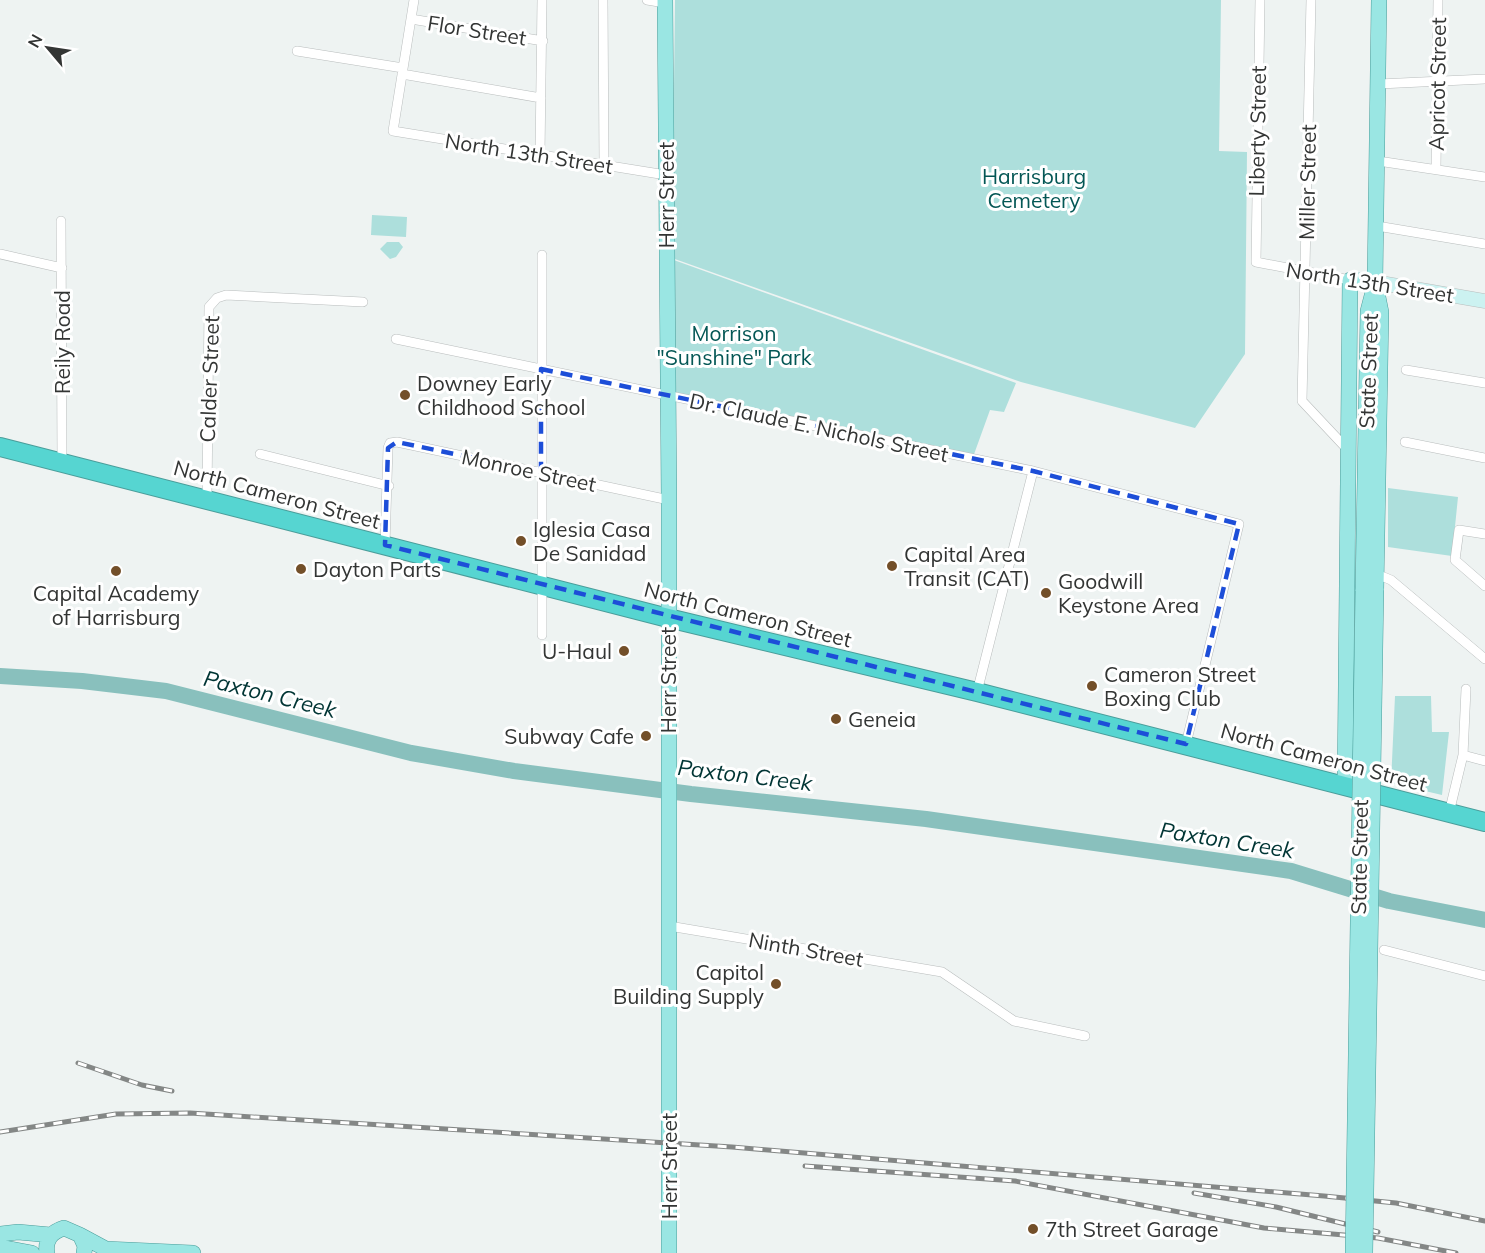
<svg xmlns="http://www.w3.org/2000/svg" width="1485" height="1253" font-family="Mulish,sans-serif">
  <rect width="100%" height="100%" fill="#eef3f2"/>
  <path fill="#addfdc" d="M675 0H1221L1219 151 1247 152 1245 354 1195 428 1021 382 672 258Z
    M372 215 407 217 406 237 371 235Z
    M387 242H399L403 247 396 257 390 259 380 249Z
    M671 259 1016 383 1004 412 990 410 973 457 675 393Z
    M1388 488 1458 497 1452 556 1388 547Z
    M1395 696H1431L1432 732H1449L1442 795 1391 783Z"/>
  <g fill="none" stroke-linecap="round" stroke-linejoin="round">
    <path stroke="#89c0bd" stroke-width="16" d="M0 676 82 681 166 691 411 753 514 771 691 794 926 819 1291 871 1389 901 1485 920"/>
    <g stroke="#b9bdbd" stroke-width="10">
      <path id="street" d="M414 0 393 131 666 175
        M603 0 604 165
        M647 0 665 3
        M1260 0 1256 262 1350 280
        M1311 0 1302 401 1348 450
        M411 19 543 41
        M297 51 403 68
        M402 74 541 98
        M1379 84 1485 79
        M540 155 542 0
        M1378 161 1485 177
        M1436 169 1438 0
        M61 221 62 463
        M1377 226 1485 244
        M0 254 62 268
        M542 255V635
        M396 339 1033 471 1239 524 1186 744
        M1406 370 1485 383
        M1405 442 1485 458
        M260 454 389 486
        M207 498 209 307 217 298 226 295 363 302
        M1485 534 1459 530 1455 560 1485 586
        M385 545 388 448 390 443 397 442 669 500
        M1374 573 1391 580 1485 659
        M977 692 1033 471
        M1463 755 1485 761
        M1449 813 1463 755 1466 689
        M669 926 942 972 1014 1021 1085 1036
        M1384 950 1485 976"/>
    </g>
    <g stroke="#b9bdbd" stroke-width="15">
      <path id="secondary" d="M1375 282 1485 301"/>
    </g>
    <g stroke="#4a9d9a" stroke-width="16">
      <path id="primary" d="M665 0 669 500V1253
        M1376 590 1381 312 1375 282 1379 0
        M1363 591 1368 311 1374 288
        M1345 787 1350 280 1375 282
        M0 1234 18 1232 51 1235
        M80 1235 106 1249 193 1253
        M0 1247 32 1253
        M47 1253C45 1240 51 1232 64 1228L80 1235 85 1246 84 1253"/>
    </g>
    <g stroke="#4a9d9a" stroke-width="20">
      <path id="highway" d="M0 447 668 618 977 692 1485 822"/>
    </g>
    <use href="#street" stroke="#fff" stroke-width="9"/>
    <use href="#secondary" stroke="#ccf2f1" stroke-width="14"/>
    <use href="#primary" stroke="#9ae6e3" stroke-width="15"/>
    <use href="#highway" stroke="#56d5d1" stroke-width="18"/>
    <g stroke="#848786" stroke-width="5">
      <path id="rail" d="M78 1063 142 1085 172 1091
        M0 1132 116 1114 190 1113 732 1147 1324 1196 1396 1203 1485 1221
        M805 1166 1015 1181 1264 1228 1378 1238 1456 1253
        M1194 1193 1276 1207 1378 1232"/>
    </g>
    <use href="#rail" stroke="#fff" stroke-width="3" stroke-dasharray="9" stroke-linecap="butt"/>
    <g stroke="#4a9d9a" stroke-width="16" stroke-linecap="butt">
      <path id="primary-bridge" d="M1353 1253 1363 591
        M1365 1253 1376 590"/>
    </g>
    <use href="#primary-bridge" stroke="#9ae6e3" stroke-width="15"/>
  </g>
  <path fill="none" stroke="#1d4ed8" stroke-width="4.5" stroke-dasharray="12 8" stroke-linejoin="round" d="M541 369 1033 471 1239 524 1186 744 385 545 388 448 397 442 541 472Z"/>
  <g fill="#734f29" stroke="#fff" stroke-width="2">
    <circle cx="405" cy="395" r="6"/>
    <circle cx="521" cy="541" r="6"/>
    <circle cx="892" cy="566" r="6"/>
    <circle cx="301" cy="569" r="6"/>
    <circle cx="116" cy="571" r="6"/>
    <circle cx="1046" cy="593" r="6"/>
    <circle cx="624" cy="651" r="6"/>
    <circle cx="1092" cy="686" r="6"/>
    <circle cx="836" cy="719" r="6"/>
    <circle cx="646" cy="736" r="6"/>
    <circle cx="776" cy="984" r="6"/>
    <circle cx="1033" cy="1229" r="6"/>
  </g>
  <g text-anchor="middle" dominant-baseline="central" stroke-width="6" stroke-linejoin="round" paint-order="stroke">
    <g font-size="21" fill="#333534" stroke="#fff">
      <text transform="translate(477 30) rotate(9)">Flor Street</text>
      <text transform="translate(1437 84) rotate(-89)">Apricot Street</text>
      <text transform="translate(1257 131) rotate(-89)">Liberty Street</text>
      <text transform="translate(529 153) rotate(9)">North 13th Street</text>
      <text transform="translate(1307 182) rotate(-89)">Miller Street</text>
      <text transform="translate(666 195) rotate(-90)">Herr Street</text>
      <text transform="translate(1370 282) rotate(9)">North 13th Street</text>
      <text transform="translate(62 342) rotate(-90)">Reily Road</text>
      <text transform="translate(1368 371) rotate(-88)">State Street</text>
      <text transform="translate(209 379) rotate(-88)">Calder Street</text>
      <text transform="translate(819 427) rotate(12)">Dr. Claude E. Nichols Street</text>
      <text transform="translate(529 470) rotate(12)">Monroe Street</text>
      <text transform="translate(277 494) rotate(15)">North Cameron Street</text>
      <text transform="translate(748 614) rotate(14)">North Cameron Street</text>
      <text transform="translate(668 680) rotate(-90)">Herr Street</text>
      <text transform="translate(1324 757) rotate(15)">North Cameron Street</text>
      <text transform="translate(1359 857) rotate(-89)">State Street</text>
      <text transform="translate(806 949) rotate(10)">Ninth Street</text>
      <text transform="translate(669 1166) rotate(-90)">Herr Street</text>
    </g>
    <g font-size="21" fill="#045755" stroke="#fff">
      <text x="1034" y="176">Harrisburg<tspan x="1034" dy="24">Cemetery</tspan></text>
      <text x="734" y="333">Morrison<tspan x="734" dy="24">"Sunshine" Park</tspan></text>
    </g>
    <g font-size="21" fill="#333534" stroke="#fff" text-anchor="start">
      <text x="417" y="383">Downey Early<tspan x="417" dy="24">Childhood School</tspan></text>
      <text x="533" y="529">Iglesia Casa<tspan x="533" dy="24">De Sanidad</tspan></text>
      <text x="904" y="554">Capital Area<tspan x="904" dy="24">Transit (CAT)</tspan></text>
      <text x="313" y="569">Dayton Parts</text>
      <text x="1058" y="581">Goodwill<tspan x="1058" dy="24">Keystone Area</tspan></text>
      <text x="116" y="593" text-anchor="middle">Capital Academy<tspan x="116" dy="24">of Harrisburg</tspan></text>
      <text x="612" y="651" text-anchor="end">U-Haul</text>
      <text x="1104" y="674">Cameron Street<tspan x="1104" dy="24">Boxing Club</tspan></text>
      <text x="848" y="719">Geneia</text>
      <text x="634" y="736" text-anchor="end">Subway Cafe</text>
      <text x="764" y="972" text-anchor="end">Capitol<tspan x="764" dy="24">Building Supply</tspan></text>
      <text x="1045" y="1229">7th Street Garage</text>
    </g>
    <g font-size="22" font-style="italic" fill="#003534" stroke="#fff">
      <text transform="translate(270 694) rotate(14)">Paxton Creek</text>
      <text transform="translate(745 775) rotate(7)">Paxton Creek</text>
      <text transform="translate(1227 840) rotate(9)">Paxton Creek</text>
    </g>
  </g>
  <g transform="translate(48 48) rotate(299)" stroke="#ffffff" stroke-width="4.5" paint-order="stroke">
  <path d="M0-4.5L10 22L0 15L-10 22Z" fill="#333534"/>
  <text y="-9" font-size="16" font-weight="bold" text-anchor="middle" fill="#333534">N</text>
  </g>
</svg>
